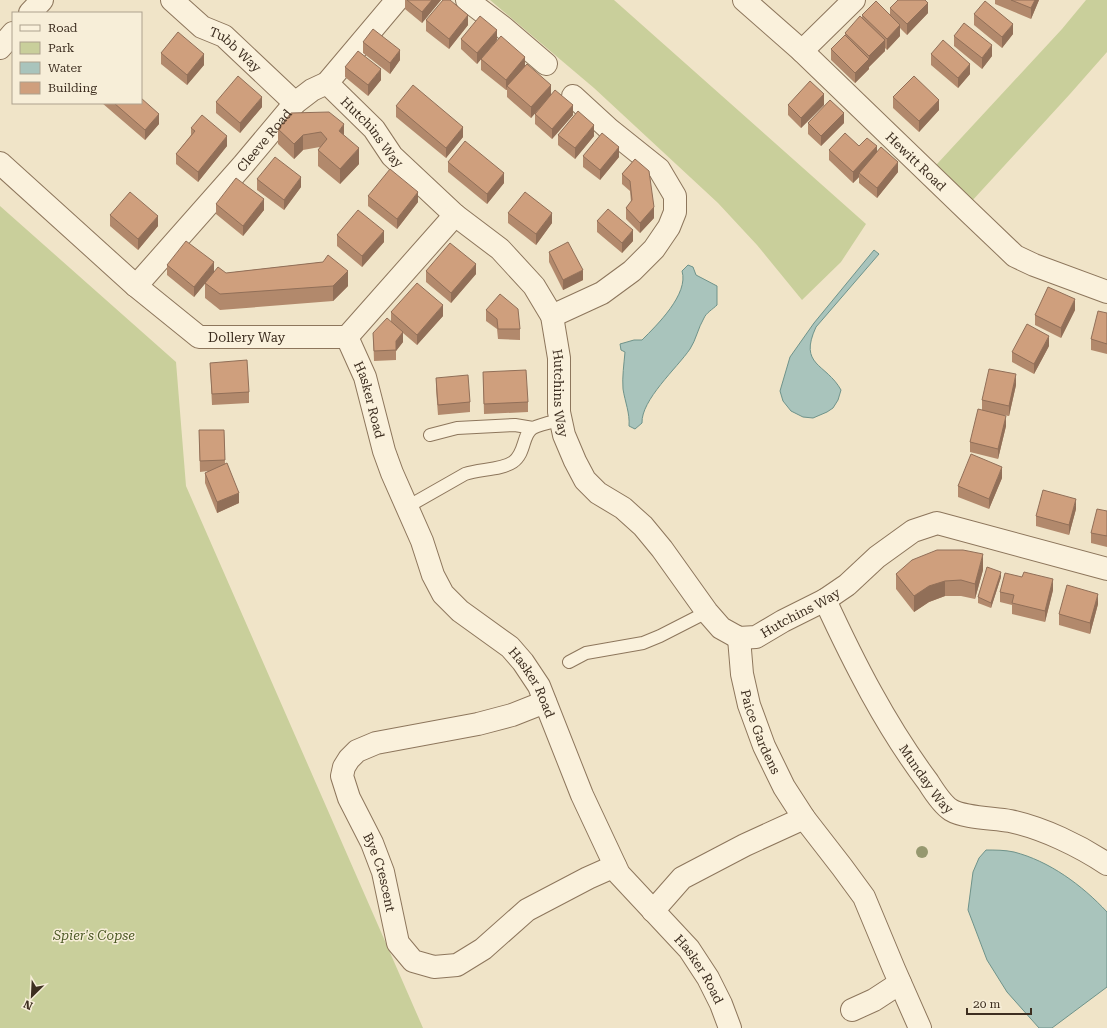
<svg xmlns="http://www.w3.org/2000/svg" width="1107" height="1028" font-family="'Roboto Serif',serif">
  <rect width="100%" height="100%" fill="#f0e4c8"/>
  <path fill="#c9cf9b" d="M490 0H614L866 224 841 262 802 300 757 245 718 203 594 88Z
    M1086 0H1107V52L1070 94 960 214 925 177 1062 29Z
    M0 206 176 362 186 486 423 1028H0Z"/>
  <path fill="#a9c4bc" stroke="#6f938a" d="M874 250 879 254 816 327C798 366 826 363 841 390L838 400 833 408 827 412 813 418 803 417 791 411 783 401 780 391 790 357 814 323Z
    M688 265 693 267 696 275 717 286V305C713 309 706 313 704 318 698 328 696 340 690 349 677 368 641 400 642 423L635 429 629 426C630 413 625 402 623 389 622 377 624 364 625 352L621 350 620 344 634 340H642C657 325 689 294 682 271Z
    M986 850C995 850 1005 850 1014 852 1049 861 1082 885 1107 912V987L1052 1028H1039L1007 992 987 960 968 910 973 872 979 858Z"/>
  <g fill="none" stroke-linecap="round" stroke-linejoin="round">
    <g stroke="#8d765c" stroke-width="14">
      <path id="service" d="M430 435 457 428 515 425 533 428
        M407 507 465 474C479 469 501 470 513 462 526 453 522 434 533 428 541 424 552 422 560 420
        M569 662 586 653 643 643 660 636 707 612"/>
    </g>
    <g stroke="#8d765c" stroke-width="24">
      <g id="minor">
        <path id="s1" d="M172 0 202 27 224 36 295 103"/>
        <path d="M467 0 504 28 546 64"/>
        <path id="s2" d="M744 0 802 51 971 214 1015 256 1034 265 1107 292"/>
        <path d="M30 13 42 0"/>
        <path d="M0 48 13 33"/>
        <path d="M802 51 854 0"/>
        <path id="s3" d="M327 83 374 129 392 156 455 215 500 249 534 286 552 316 559 358V412L564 435 575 461 585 480 598 493 623 508 643 526 662 549 707 612 721 628 739 638 756 637 783 621 825 600 847 585 877 557 913 531 937 523 1107 569"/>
        <path id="s4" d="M0 163 136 286 199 337H347L455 215"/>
        <path id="s5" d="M136 286 243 165 295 103 312 90 327 83 397 0"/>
        <path d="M552 316 602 293 632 271 654 249 669 227 675 212V196L659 169 609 129 573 96"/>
        <path id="s6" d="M347 337 365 377 384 451 392 473 422 541 433 575 443 594 460 611 510 647 523 662 539 686 582 795 619 874 689 949 708 978 721 1004 730 1028"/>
        <path id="s7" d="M825 600C854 663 886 726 928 782 933 790 943 805 951 810 964 818 994 818 1010 821 1043 828 1080 846 1107 864"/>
        <path id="s8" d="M739 638 742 674 749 705 764 746 784 787 804 818 842 867 864 897 894 969 920 1028"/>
        <path id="s9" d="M545 702 512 715 478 724 376 743 357 751 349 759 344 767 342 776 349 798 372 843 383 872 398 943 413 961 434 967 457 965 483 949 527 910 588 878 615 866"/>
        <path d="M653 911 682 878 745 845 804 818"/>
        <path d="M852 1010 874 1000 900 983"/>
      </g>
    </g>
    <use href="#service" stroke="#faf1dc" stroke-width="12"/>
    <use href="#minor" stroke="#faf1dc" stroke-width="22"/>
  </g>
  <circle fill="#96986f" cx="922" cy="852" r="6"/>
  <path fill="#b2896c" d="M405 0H441L422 23 405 9Z
    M995 0H1039L1031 19 995 4Z
    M890 8 928 13 907 35 900 28V36L887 50 885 48V51L869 67V66V69L855 83 831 60V49L845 36V33L862 18V15H890Z
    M974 14 1013 34 1002 48 974 25Z
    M426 20 468 25 449 49 426 31Z
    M954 36 992 56 982 69 954 46Z
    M461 39 497 40 477 64 461 49Z
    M363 42 400 60 390 74 363 53Z
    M161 53 204 65 187 85 161 64Z
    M931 54 970 74 958 88 931 65Z
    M481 59 525 65 551 95 573 115 552 139 535 124V114L543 104 531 118 507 97V90H506L481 70Z
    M345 67 381 80 368 96 345 77Z
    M893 97 939 110 919 132 893 108Z
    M216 102 262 107 240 133 216 113Z
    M102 103H141L159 124 145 140Z
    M788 105H824L801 128 788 115Z
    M396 106 463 137 446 158 396 117Z
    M291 113 344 135 359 164 340 184 318 166V150L320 147 303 150 294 159 278 144V129Z
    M808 123H844L821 146 808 134Z
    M191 128 227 146 198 182 176 164V154L191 135Z
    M558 135 594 136 575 159 558 145Z
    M859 146 877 151 898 172 877 198 859 183V177L853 183 829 160V150Z
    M583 156 619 157 600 180 583 167Z
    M635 159 654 218 640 233 626 219V208L631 202 630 191 622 184V174Z
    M448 162 504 183 487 204 448 172Z
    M257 179 301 187 284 210 257 190Z
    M368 196 418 202 397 229 368 206Z
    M216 204 264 210 243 236 216 214Z
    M508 213 552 223 536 245 508 223Z
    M110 215 158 226 138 250 110 226Z
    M597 221 633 241 622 253 597 232Z
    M337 235 384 242 362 267 337 246Z
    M549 252 583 280 563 290 549 262Z
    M323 262 348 286 333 301 220 310 205 298V283L194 297 167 275V265L214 272 226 273Z
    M426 271 476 274 451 303 426 282Z
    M486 310 520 329V340L498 339 497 329 486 321Z
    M1075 310 1061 338 1035 325V315Z
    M391 312 443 316 417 345 403 333V342L396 351V360L374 361 373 333 391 321Z
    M1107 313V354L1091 350V339Z
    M1049 346 1034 374 1012 362V352Z
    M210 363 249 392V403L212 405Z
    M483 372 528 402V412L484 414Z
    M436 378 470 402V412L438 415 436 389Z
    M1016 385 1009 416 1002 415 1006 426 998 459 970 452V442L982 410V400Z
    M199 430H224L225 464 239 503 217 513 205 483V473L208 471 200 472Z
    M1002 478 989 509 958 497V486Z
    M1076 509 1069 535 1036 526V516Z
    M1107 511V547L1091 543V533Z
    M983 570 975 599 961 596H945L929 602 914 612 896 589V574Z
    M1001 577 991 608 978 603V597Z
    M1053 590 1045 622 1012 614V605L1000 602V592Z
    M1098 604 1090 634 1059 625V614Z"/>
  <path fill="#916f58" d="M432 0H441L422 23V12Z
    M1035 0H1039L1031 19V8Z
    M928 3V13L907 35V24Z
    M468 15V25L449 49V39Z
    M1013 24V34L1002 48V37Z
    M900 25V36L887 50V39Z
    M497 30V40L477 64V53Z
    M885 40V51L869 67V56Z
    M992 45V56L982 69V58Z
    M400 50V60L390 74V63Z
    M204 54V65L187 85V75Z
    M525 57V68L507 86 506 90V80Z
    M869 59V69L855 83V73Z
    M970 64V74L958 88V78Z
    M381 69V80L368 96V85Z
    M551 85V95L531 118V107Z
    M824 94V105L801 128V118Z
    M262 97V107L240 133V123Z
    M939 100V110L919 132V121Z
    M573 105V115L552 139V129Z
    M844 113V123L821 146V136Z
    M159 114V124L145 140V130Z
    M344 124V139L339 131Z
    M594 125V136L575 159V148Z
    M463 127V137L446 158V148Z
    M303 135V150L294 159V144Z
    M227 136V146L198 182V172Z
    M877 146V157L859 173V177L853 183V172Z
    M619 147V157L600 180V170Z
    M359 148V164L340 184V169Z
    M898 162V172L877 198V188Z
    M504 173V183L487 204V194Z
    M301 177V187L284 210V200Z
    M418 192V202L397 229V219Z
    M264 199V210L243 236V226Z
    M654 207V218L640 233V223Z
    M552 213V223L536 245V234Z
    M158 216V226L138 250V239Z
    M633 230V241L622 253V243Z
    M384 231V242L362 267V256Z
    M214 262V273L194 297V287Z
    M476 264V274L451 303V293Z
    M583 270V280L563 290V280Z
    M348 271V286L333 301V286Z
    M1075 299V310L1061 338V328Z
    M443 305V316L417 345V335Z
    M403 332V342L396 351V341Z
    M1049 336V346L1034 374V364Z
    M1016 374V385L1009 416V406Z
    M1006 416V426L998 459V449Z
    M1002 467V478L989 509V499Z
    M239 493V503L217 513V502Z
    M1076 499V509L1069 535V525Z
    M983 554V570L975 599V584Z
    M1001 572V577L991 608V603Z
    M1053 579V590L1045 622V611Z
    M945 581V596L929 602 914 612V596L929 586Z
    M1098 594V604L1090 634V623Z"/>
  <path fill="#cf9f7d" stroke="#916f58" d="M407 0H432L422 12Z
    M443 0H450L468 15 449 39 426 20Z
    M898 0H925L928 3 907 24 890 8Z
    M1011 0H1035L1031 8Z
    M876 1 900 25 887 39 862 15Z
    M985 1 1013 24 1002 37 974 14Z
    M480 16 497 30 477 53 461 39Z
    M860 16 885 40 869 56 845 33Z
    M964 23 992 45 982 58 954 36Z
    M373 29 400 50 390 63 363 42Z
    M178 32 204 54 187 75 161 53Z
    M845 35 869 59 855 73 831 49Z
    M501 36 525 57 506 80 481 59Z
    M943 40 970 64 958 78 931 54Z
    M358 51 381 69 368 85 345 67Z
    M527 64 551 85 531 107 507 86Z
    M238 76 262 97 240 123 216 102Z
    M914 76 939 100 919 121 893 97Z
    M810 81 824 94 801 118 788 105Z
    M413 85 463 127 446 148 396 106Z
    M555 90 573 105 552 129 535 114Z
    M141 98 159 114 145 130 114 103H141Z
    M830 100 844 113 821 136 808 123Z
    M578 111 594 125 575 148 558 135Z
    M329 112 344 124 339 131 359 148 340 169 318 150 327 139 321 132 303 135 294 144 278 129 291 113Z
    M202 115 227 136 198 172 176 154 195 131 191 128Z
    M602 133 619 147 600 170 583 156Z
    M845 133 859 146 867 138 877 146 853 172 829 150Z
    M465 141 504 173 487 194 448 162Z
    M881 147 898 162 877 188 859 173Z
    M275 157 301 177 284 200 257 179Z
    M635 159 649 171 654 207 640 223 626 208 632 200 630 181 622 174Z
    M390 169 418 192 397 219 368 196Z
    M236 178 264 199 243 226 216 204Z
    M130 192 158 216 138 239 110 215Z
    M525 192 552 213 536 234 508 213Z
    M608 209 633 230 622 243 597 221Z
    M358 210 384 231 362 256 337 235Z
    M186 241 214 262 194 287 167 265Z
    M568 242 583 270 563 280 549 252Z
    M450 243 476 264 451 293 426 271Z
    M328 255 348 271 333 286 220 294 205 283 218 267 226 273 323 262Z
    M417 283 443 305 417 335 391 312Z
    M1048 287 1075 299 1061 328 1035 315Z
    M500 294 518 309 520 329H498L497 319 486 310Z
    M1098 311 1107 313V344L1091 339Z
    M387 318 403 332 396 341V350L374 351 373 333Z
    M1027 324 1049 336 1034 364 1012 352Z
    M247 360 249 392 212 394 210 363Z
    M989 369 1016 374 1009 406 982 400Z
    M526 370 528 402 484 404 483 372Z
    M468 375 470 402 438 405 436 378Z
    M978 409 1006 416 998 449 970 442Z
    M199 430H224L225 460 200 461Z
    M971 454 1002 467 989 499 958 486Z
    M227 463 239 493 217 502 205 473Z
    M1043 490 1076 499 1069 525 1036 516Z
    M1097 509 1107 511V536L1091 533Z
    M937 550H963L983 554 975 584 961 580 945 581 929 586 914 596 896 574 912 560Z
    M987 567 1001 572 991 603 978 597Z
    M1024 572 1053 579 1045 611 1012 603 1014 595 1000 592 1005 573 1022 577Z
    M1067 585 1098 594 1090 623 1059 614Z"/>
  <g text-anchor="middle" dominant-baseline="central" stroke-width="3" stroke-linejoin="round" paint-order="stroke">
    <g font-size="13" fill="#3d2e20" stroke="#f7eed8">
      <text stroke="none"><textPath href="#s1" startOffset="81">Tubb Way</textPath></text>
      <text stroke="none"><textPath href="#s3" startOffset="67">Hutchins Way</textPath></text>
      <text stroke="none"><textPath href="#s5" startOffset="194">Cleeve Road</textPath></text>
      <text stroke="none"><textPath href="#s2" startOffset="236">Hewitt Road</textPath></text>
      <text stroke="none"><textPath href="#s4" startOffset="312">Dollery Way</textPath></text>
      <text stroke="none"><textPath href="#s3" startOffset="404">Hutchins Way</textPath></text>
      <text stroke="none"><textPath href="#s6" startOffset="67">Hasker Road</textPath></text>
      <text stroke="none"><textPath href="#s3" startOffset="787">Hutchins Way</textPath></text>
      <text stroke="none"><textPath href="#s6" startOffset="403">Hasker Road</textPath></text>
      <text stroke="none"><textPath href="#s8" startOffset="97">Paice Gardens</textPath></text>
      <text stroke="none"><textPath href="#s7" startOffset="206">Munday Way</textPath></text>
      <text stroke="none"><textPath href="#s9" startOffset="329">Bye Crescent</textPath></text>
      <text stroke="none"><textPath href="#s6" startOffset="739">Hasker Road</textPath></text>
    </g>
    <g font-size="13" font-style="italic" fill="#4d5a26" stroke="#f7eed8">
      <text x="94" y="935">Spier's Copse</text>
    </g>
  </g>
  <rect x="12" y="12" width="130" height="92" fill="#f7eed8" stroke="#ada18e"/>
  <rect x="20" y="25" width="20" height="6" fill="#faf1dc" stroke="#ada18e"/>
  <text x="48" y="32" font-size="12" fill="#3d2e20">Road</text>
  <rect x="20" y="42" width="20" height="12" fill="#c9cf9b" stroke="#ada18e"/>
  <text x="48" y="52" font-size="12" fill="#3d2e20">Park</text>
  <rect x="20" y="62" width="20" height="12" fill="#a9c4bc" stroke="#ada18e"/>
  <text x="48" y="72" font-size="12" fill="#3d2e20">Water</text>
  <rect x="20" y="82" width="20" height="12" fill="#cf9f7d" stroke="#ada18e"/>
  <text x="48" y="92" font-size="12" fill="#3d2e20">Building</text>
  <g transform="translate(32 996) rotate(204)" stroke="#f7eed8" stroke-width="3" paint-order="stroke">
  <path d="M0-3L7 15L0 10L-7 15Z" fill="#3d2e20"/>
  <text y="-6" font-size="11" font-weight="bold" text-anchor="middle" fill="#3d2e20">N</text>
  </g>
  <path d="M967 1008v6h64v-6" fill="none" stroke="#3d2e20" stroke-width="2"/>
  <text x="973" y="1008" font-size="12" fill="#3d2e20" stroke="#f7eed8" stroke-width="3" paint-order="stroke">20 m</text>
</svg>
